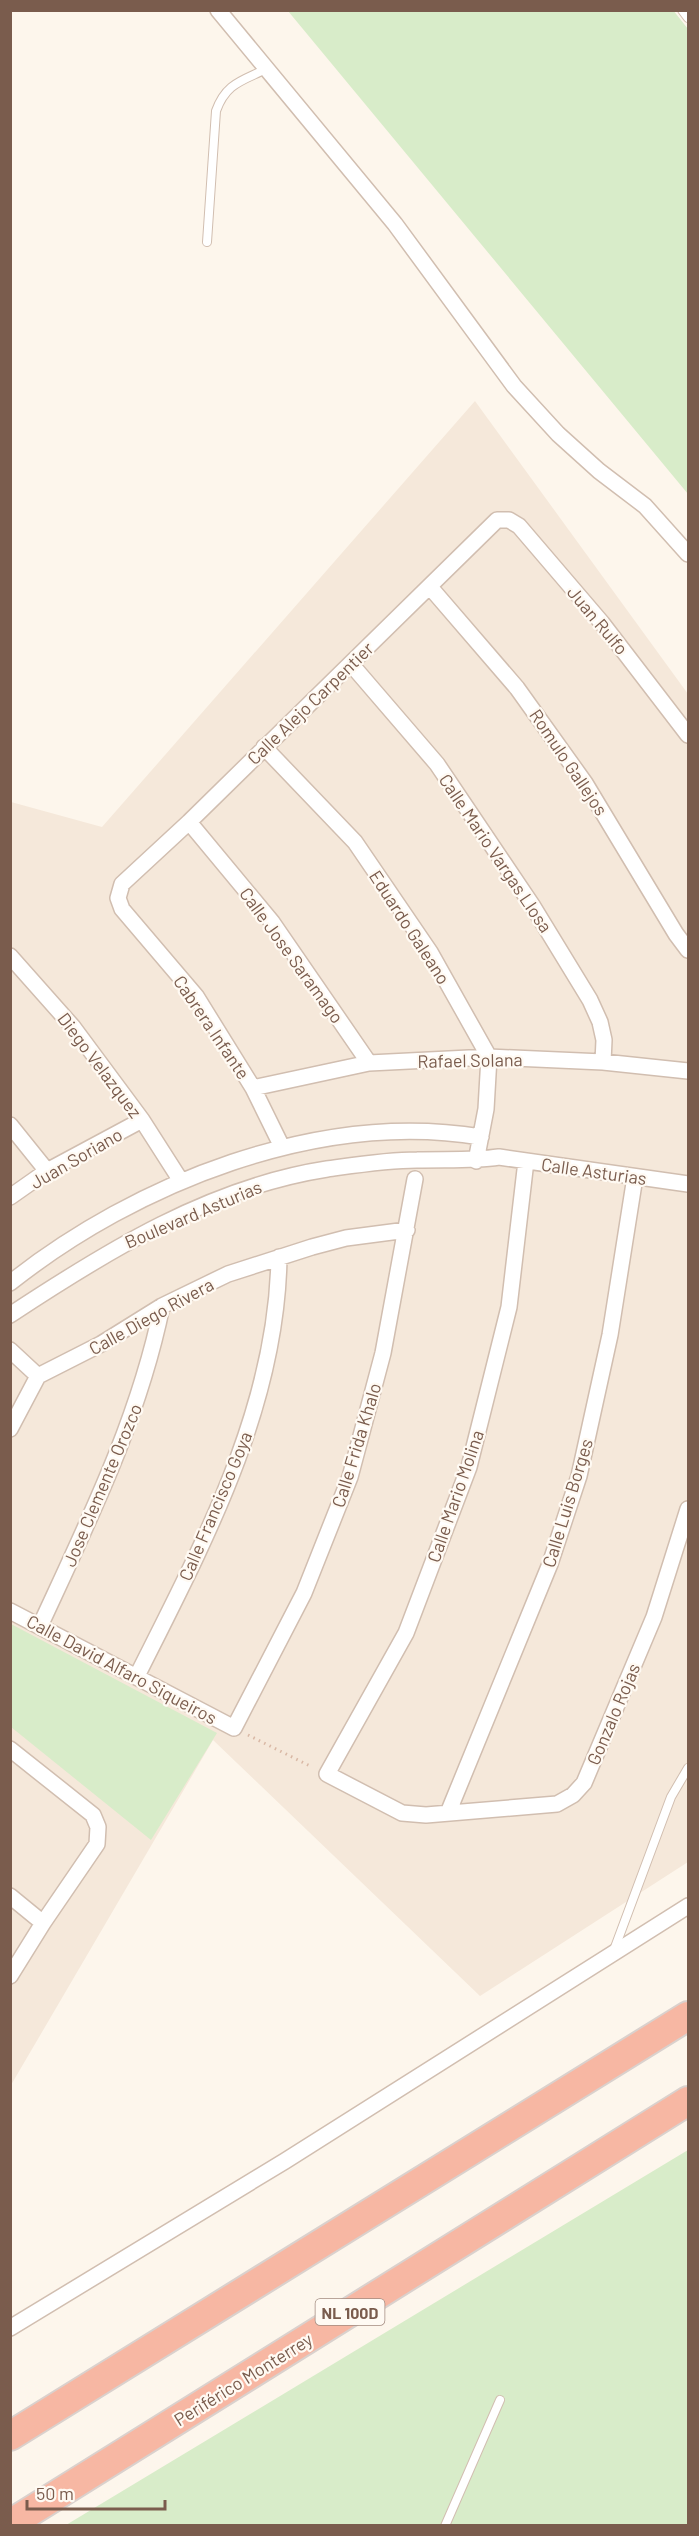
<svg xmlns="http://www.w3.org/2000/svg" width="699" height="2536" font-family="Barlow,sans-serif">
  <rect width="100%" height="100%" fill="#fdf6ec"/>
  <path fill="#f5e8da" d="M475 401 688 694V1862L480 1996 213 1740 11 2085V802L102 827Z"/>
  <path fill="#d8ecc9" d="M673 10 688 29V494L288 11Z
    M11 1624 217 1733 151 1840 11 1727Z
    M688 2150V2525H66Z"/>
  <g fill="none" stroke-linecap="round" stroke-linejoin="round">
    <g stroke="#d1beb0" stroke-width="10">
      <path id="service" d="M682 10 688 18
        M207 242 216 111C226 83 242 81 266 69
        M614 1950 671 1797 688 1768
        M445 2526 500 2400"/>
    </g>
    <g stroke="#d1beb0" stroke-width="18">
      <path id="minor" d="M218 10 395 224 514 386 558 434 599 471 645 506 688 554
        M430 587 517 688 585 783 676 934 688 950
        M351 664 437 764 532 905 590 1000 600 1022 604 1040 603 1062
        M264 747 355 842 430 952 489 1057 486 1109 476 1161
        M189 822 272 922 369 1063
        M10 956 73 1027 142 1120 181 1181
        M253 1088 369 1063 489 1057 603 1062 688 1071
        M10 1125 47 1171
        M282 1147 253 1088 196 996 122 909 118 898 122 884 189 822 497 520H509L519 526 602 623 688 735
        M526 1161 509 1307 469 1467 406 1633 327 1774 402 1813 426 1815 557 1804 573 1795 584 1783 654 1617 688 1509
        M10 1197 47 1171 142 1120
        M10 1283C136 1183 319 1110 481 1137
        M10 1315C107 1251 210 1187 327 1169 356 1165 387 1160 417 1160 445 1159 472 1161 499 1157L688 1184
        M10 1350 38 1376
        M10 1429 38 1376 101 1344 162 1306 228 1274 312 1247 346 1238 407 1230
        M10 1611 234 1728 304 1593 350 1477 383 1353 415 1179
        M40 1626C88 1522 139 1419 162 1306
        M137 1676C203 1544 277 1408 279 1257
        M10 1749 93 1815 98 1827 97 1844 43 1923 10 1976
        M448 1813 550 1564 579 1476 610 1335 635 1177
        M10 1896 43 1923
        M10 2328 285 2161 688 1906"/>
    </g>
    <g stroke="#dad1cd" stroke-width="32">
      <path id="motorway" d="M10 2436 688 2016
        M10 2524 688 2101"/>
    </g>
    <path stroke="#d9b8a5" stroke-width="3" stroke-dasharray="1.5 4.5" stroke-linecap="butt" d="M248 1735 312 1767"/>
    <use href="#service" stroke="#fff" stroke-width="8"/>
    <use href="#minor" stroke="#fff" stroke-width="15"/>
    <use href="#motorway" stroke="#f7b7a3" stroke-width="28"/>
  </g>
  <g text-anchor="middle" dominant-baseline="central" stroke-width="4.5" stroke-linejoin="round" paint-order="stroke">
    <rect fill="#fffaf3" stroke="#a28b7f" stroke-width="1.5" x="315.5" y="2299" width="69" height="26" rx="4.5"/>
    <g font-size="16" font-weight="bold" fill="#7a5c4d">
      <text x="350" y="2312">NL 100D</text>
    </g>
    <g font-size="18" fill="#7a5c4d" stroke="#fffaf3">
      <text transform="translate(598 620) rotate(50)">Juan Rulfo</text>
      <text transform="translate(310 703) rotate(-44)">Calle Alejo Carpentier</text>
      <text transform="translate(569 762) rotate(56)">Romulo Gallejos</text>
      <text transform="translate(496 853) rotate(56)">Calle Mario Vargas Llosa</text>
      <text transform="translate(410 927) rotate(57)">Eduardo Galeano</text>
      <text transform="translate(292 955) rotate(54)">Calle Jose Saramago</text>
      <text transform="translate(212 1027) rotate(56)">Cabrera Infante</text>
      <text transform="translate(470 1060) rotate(-1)">Rafael Solana</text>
      <text transform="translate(100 1065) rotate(53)">Diego Velazquez</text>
      <text transform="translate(76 1158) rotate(-30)">Juan Soriano</text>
      <text transform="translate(594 1171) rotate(8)">Calle Asturias</text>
      <text transform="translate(193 1214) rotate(-23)">Boulevard Asturias</text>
      <text transform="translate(151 1316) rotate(-29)">Calle Diego Rivera</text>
      <text transform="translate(356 1445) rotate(-73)">Calle Frida Khalo</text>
      <text transform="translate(102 1485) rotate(-67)">Jose Clemente Orozco</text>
      <text transform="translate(455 1496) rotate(-71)">Calle Mario Molina</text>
      <text transform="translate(567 1503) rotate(-73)">Calle Luis Borges</text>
      <text transform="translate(215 1506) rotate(-67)">Calle Francisco Goya</text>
      <text transform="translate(122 1669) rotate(28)">Calle David Alfaro Siqueiros</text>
      <text transform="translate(613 1714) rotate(-67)">Gonzalo Rojas</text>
      <text transform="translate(243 2379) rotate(-32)">Periférico Monterrey</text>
    </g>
  </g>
  <rect width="699" height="2536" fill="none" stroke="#7a5c4d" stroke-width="24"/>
  <path d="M27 2500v9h138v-9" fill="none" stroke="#7a5c4d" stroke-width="3"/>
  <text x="36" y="2500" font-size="18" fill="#7a5c4d" stroke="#fffaf3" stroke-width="4.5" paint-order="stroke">50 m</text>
</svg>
